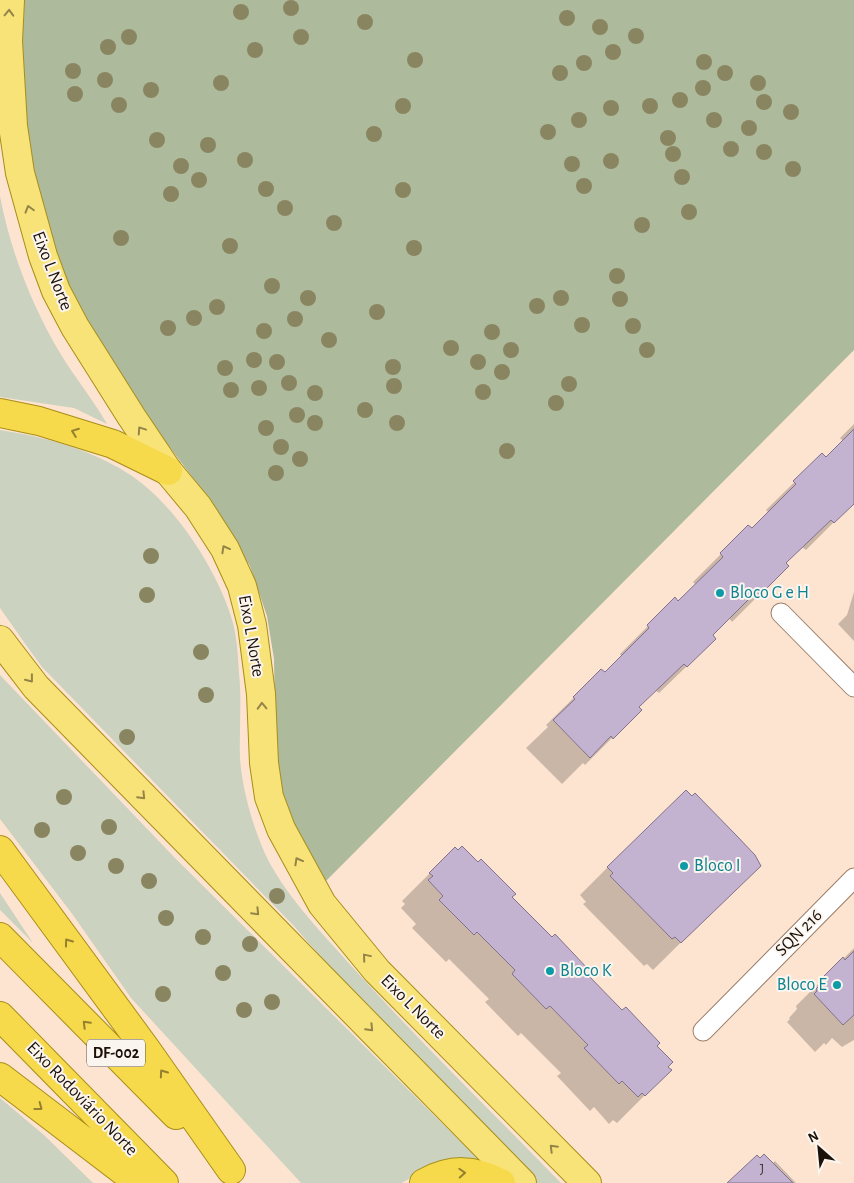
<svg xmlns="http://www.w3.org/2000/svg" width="854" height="1183" font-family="'Alegreya Sans',sans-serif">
  <rect width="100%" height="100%" fill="#fde4d1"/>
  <path fill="#cbd2bf" d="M0 196C10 250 32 306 60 353 75 378 93 399 107 424L74 408 0 397Z
    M0 430C46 437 93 450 132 476 176 506 219 572 233 623 237 638 238 657 239 673 242 701 239 730 240 758 242 790 254 831 268 860 290 901 324 935 355 970 421 1043 492 1112 561 1183H535L373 1017 293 925 42 667 26 645 0 608Z
    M0 675 175 858 488 1169 432 1165 402 1183H301L131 998 73 915 0 819Z
    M0 893 33 943 0 910Z
    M0 1098 44 1135 93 1183H0Z"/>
  <path fill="#aeba9c" d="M22 0H854V350L323 884 291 821 281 787 276 757 274 659 267 616 250 566 205 494 153 425 105 356 66 282 32 180 22 89Z"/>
  <path fill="#0003" d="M854 424V502L806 550 802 547 785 564 788 566 732 622 729 618 711 635 687 666 659 693 655 690 638 707 640 710 585 765 583 763 562 784 526 748 548 727 546 725 601 671 605 674 622 657 620 654 675 599 678 602 696 585 693 582 748 527 752 530 769 513 766 510 822 455 826 458 843 441 840 438Z
    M854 592V641L838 624 847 615Z
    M608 867 731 893 653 970 647 964 644 966 583 904 586 902 580 895Z
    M430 873 511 898 655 1047 670 1070 617 1123 613 1120 609 1124 594 1107 590 1111 557 1076 561 1073 521 1033 518 1036 485 1002 489 999 449 959 446 962 412 928 416 924 401 908 405 904 402 901Z
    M854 948V1040L842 1047 832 1038 826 1045 824 1043 815 1052 787 1022 790 1019 789 1018 797 1009 796 1006Z
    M775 1161 796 1183H729L772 1164Z"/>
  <path fill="#c4b3d0" stroke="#82718d" d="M854 429V504L834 523 831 520 786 563 789 566 760 595 757 591 713 635 716 639 687 667 684 664 639 707 642 710 613 739 611 736 590 758 553 720 575 699 573 697 601 669 605 672 649 628 647 625 675 597 678 601 723 557 720 553 748 525 752 528 796 484 793 481 822 453 826 457Z
    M686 790 692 796 695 793 736 835 755 855 761 866 681 943 675 937 672 939 610 876 613 873 607 867Z
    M462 846 478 862 481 859 516 894 512 897 552 937 555 934 588 969 585 972 622 1010 626 1007 660 1043 657 1046 673 1062 668 1067 672 1070 645 1096 642 1093 638 1097 622 1081 619 1084 584 1048 588 1045 550 1006 546 1009 512 974 515 970 477 932 474 935 439 900 443 896 428 880 433 876 429 873 455 847 458 850Z
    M854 951V1015L843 1025 814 994 817 991 816 989 824 981 822 980 823 977 843 957 845 960Z
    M764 1154 793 1183H727L757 1155 760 1158Z"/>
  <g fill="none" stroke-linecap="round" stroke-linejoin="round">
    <g stroke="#9b7f6a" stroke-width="21">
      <path id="minor" d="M781 613 854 687
        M703 1031 854 878"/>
    </g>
    <g stroke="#a88e17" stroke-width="30">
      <path id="primary" d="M10 0 8 41 13 126 20 173 43 256 56 291 75 327 131 416 168 471 198 507 225 549 242 586 252 625 261 694 264 763 269 797 281 829 322 904 377 971 587 1183
        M0 640 36 687 522 1183"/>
    </g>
    <g stroke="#a88e17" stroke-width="30">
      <path id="trunk" d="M0 413 39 421 113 444 168 471
        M0 850 146 1049 231 1170
        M0 937 176 1115
        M0 1016 164 1183
        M0 1077 139 1183
        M424 1183C451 1168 474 1169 501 1183"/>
    </g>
    <use href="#minor" stroke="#fff" stroke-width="19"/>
    <use href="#primary" stroke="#f8e379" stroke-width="28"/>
    <use href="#trunk" stroke="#f6da4c" stroke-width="28"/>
  </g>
  <g fill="#8a8561">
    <circle cx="291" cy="8" r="8"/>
    <circle cx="241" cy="12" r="8"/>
    <circle cx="567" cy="18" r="8"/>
    <circle cx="365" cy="22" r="8"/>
    <circle cx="600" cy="27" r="8"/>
    <circle cx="636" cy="36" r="8"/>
    <circle cx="129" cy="37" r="8"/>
    <circle cx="301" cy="37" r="8"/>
    <circle cx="108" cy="47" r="8"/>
    <circle cx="255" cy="50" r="8"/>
    <circle cx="613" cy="52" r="8"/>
    <circle cx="415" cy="60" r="8"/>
    <circle cx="704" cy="62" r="8"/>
    <circle cx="584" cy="63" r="8"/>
    <circle cx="73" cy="71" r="8"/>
    <circle cx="560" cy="73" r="8"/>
    <circle cx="725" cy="73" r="8"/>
    <circle cx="105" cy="80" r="8"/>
    <circle cx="221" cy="83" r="8"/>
    <circle cx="758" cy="83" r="8"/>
    <circle cx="703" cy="88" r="8"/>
    <circle cx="151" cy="90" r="8"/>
    <circle cx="75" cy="94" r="8"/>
    <circle cx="680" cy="100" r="8"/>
    <circle cx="764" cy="102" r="8"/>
    <circle cx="119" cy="105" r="8"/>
    <circle cx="403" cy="106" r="8"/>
    <circle cx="650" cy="106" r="8"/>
    <circle cx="611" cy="108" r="8"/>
    <circle cx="791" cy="112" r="8"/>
    <circle cx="579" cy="120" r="8"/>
    <circle cx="714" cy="120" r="8"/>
    <circle cx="749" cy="128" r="8"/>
    <circle cx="548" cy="132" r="8"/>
    <circle cx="374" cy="134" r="8"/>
    <circle cx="668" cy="138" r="8"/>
    <circle cx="157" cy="140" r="8"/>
    <circle cx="208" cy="145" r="8"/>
    <circle cx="731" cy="149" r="8"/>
    <circle cx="764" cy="152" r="8"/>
    <circle cx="673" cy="154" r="8"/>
    <circle cx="245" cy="160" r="8"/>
    <circle cx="611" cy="161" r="8"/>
    <circle cx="572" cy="164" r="8"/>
    <circle cx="181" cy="166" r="8"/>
    <circle cx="793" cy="169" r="8"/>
    <circle cx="682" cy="177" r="8"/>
    <circle cx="199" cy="180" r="8"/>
    <circle cx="584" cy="186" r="8"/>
    <circle cx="266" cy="189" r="8"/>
    <circle cx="403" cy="190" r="8"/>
    <circle cx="171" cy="194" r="8"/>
    <circle cx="285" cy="208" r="8"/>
    <circle cx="689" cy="212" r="8"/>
    <circle cx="334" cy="223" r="8"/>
    <circle cx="642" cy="225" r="8"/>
    <circle cx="121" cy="238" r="8"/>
    <circle cx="230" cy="246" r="8"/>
    <circle cx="414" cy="248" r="8"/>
    <circle cx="617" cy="276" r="8"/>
    <circle cx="272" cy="286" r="8"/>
    <circle cx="308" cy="298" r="8"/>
    <circle cx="561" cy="298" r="8"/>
    <circle cx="620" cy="299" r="8"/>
    <circle cx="537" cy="306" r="8"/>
    <circle cx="217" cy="307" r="8"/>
    <circle cx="377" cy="312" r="8"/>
    <circle cx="194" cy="318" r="8"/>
    <circle cx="295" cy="319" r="8"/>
    <circle cx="582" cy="325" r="8"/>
    <circle cx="633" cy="326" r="8"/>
    <circle cx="168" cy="328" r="8"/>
    <circle cx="264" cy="331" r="8"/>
    <circle cx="492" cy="332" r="8"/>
    <circle cx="329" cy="340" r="8"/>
    <circle cx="451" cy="348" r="8"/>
    <circle cx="511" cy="350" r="8"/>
    <circle cx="647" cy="350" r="8"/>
    <circle cx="254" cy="360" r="8"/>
    <circle cx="277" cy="362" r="8"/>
    <circle cx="478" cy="362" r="8"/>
    <circle cx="393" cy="367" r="8"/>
    <circle cx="225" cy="368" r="8"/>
    <circle cx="502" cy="372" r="8"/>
    <circle cx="289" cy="383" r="8"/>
    <circle cx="569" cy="384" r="8"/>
    <circle cx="394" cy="386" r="8"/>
    <circle cx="259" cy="388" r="8"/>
    <circle cx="231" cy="390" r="8"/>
    <circle cx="483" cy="392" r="8"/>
    <circle cx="315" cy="393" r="8"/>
    <circle cx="556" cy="403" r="8"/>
    <circle cx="365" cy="410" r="8"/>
    <circle cx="297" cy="415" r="8"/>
    <circle cx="315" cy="423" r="8"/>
    <circle cx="397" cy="423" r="8"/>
    <circle cx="266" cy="428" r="8"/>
    <circle cx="281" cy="447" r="8"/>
    <circle cx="507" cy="451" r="8"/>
    <circle cx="300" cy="459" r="8"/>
    <circle cx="276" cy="473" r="8"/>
    <circle cx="151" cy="556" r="8"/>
    <circle cx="147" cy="595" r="8"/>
    <circle cx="201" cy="652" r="8"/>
    <circle cx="206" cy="695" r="8"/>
    <circle cx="127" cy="737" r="8"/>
    <circle cx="64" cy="797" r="8"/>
    <circle cx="109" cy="827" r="8"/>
    <circle cx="42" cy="830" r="8"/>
    <circle cx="78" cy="853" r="8"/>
    <circle cx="116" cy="866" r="8"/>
    <circle cx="149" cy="881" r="8"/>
    <circle cx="277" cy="896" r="8"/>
    <circle cx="166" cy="918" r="8"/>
    <circle cx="203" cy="937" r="8"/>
    <circle cx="250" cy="944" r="8"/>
    <circle cx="223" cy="973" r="8"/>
    <circle cx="163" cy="994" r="8"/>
    <circle cx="272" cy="1002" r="8"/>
    <circle cx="244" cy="1010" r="8"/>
  </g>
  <defs><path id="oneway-chevron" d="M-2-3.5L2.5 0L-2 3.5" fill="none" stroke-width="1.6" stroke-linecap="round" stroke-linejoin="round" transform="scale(1.25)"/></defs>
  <g stroke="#958447">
    <use href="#oneway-chevron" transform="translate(9 13) rotate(-88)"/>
    <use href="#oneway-chevron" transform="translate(29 209) rotate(-106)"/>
    <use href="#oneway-chevron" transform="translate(141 430) rotate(-124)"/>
    <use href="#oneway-chevron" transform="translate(225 549) rotate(-119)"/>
    <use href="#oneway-chevron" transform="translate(30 679) rotate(52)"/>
    <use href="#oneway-chevron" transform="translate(262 706) rotate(-92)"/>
    <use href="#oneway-chevron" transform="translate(142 796) rotate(46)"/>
    <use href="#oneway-chevron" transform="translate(298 861) rotate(-119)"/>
    <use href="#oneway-chevron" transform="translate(256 912) rotate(46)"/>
    <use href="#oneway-chevron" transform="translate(366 957) rotate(-130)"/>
    <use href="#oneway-chevron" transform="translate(370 1028) rotate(46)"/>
    <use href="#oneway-chevron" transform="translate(553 1148) rotate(-135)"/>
  </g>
  <g stroke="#94802e">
    <use href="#oneway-chevron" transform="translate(75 432) rotate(-159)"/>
    <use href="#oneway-chevron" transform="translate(68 942) rotate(-126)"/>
    <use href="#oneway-chevron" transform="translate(86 1024) rotate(-135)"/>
    <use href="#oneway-chevron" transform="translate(163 1073) rotate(-125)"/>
    <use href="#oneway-chevron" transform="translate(39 1107) rotate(37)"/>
    <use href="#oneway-chevron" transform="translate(462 1173) rotate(-3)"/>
  </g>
  <g fill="#0f9aa8" stroke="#fbf5f0" stroke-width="2">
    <circle cx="720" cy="593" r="5"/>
    <circle cx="684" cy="866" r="5"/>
    <circle cx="550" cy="971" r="5"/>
    <circle cx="837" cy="985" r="5"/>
  </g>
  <g text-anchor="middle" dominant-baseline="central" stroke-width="4" stroke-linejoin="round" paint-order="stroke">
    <g font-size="15" fill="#463a3b">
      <text x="762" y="1169">J</text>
    </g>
    <rect fill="#fbf5f0" stroke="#5f554e" stroke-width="1" x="87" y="1039.5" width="58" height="27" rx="4"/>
    <g font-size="16" font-weight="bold" fill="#1c1109">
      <text x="116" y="1053">DF-002</text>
    </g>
    <g font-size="18" fill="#1c1109" stroke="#fbf5f0">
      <text transform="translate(52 271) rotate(69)">Eixo L Norte</text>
      <text transform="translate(251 636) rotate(80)">Eixo L Norte</text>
      <text transform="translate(799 933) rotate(-45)">SQN 216</text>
      <text transform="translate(413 1007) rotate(45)">Eixo L Norte</text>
      <text transform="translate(82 1099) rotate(46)">Eixo Rodoviário Norte</text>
    </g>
    <g font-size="18" fill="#0d838f" stroke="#fbf5f0" text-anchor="start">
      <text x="730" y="593">Bloco G e H</text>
      <text x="694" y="866">Bloco I</text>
      <text x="560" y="971">Bloco K</text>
      <text x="827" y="985" text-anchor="end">Bloco E</text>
    </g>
  </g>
  <g transform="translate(819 1148) rotate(333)" stroke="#fbf5f0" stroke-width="4" paint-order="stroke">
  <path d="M0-4L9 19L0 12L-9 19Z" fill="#1c1109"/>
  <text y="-8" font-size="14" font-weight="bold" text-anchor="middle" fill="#1c1109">N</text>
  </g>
</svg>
